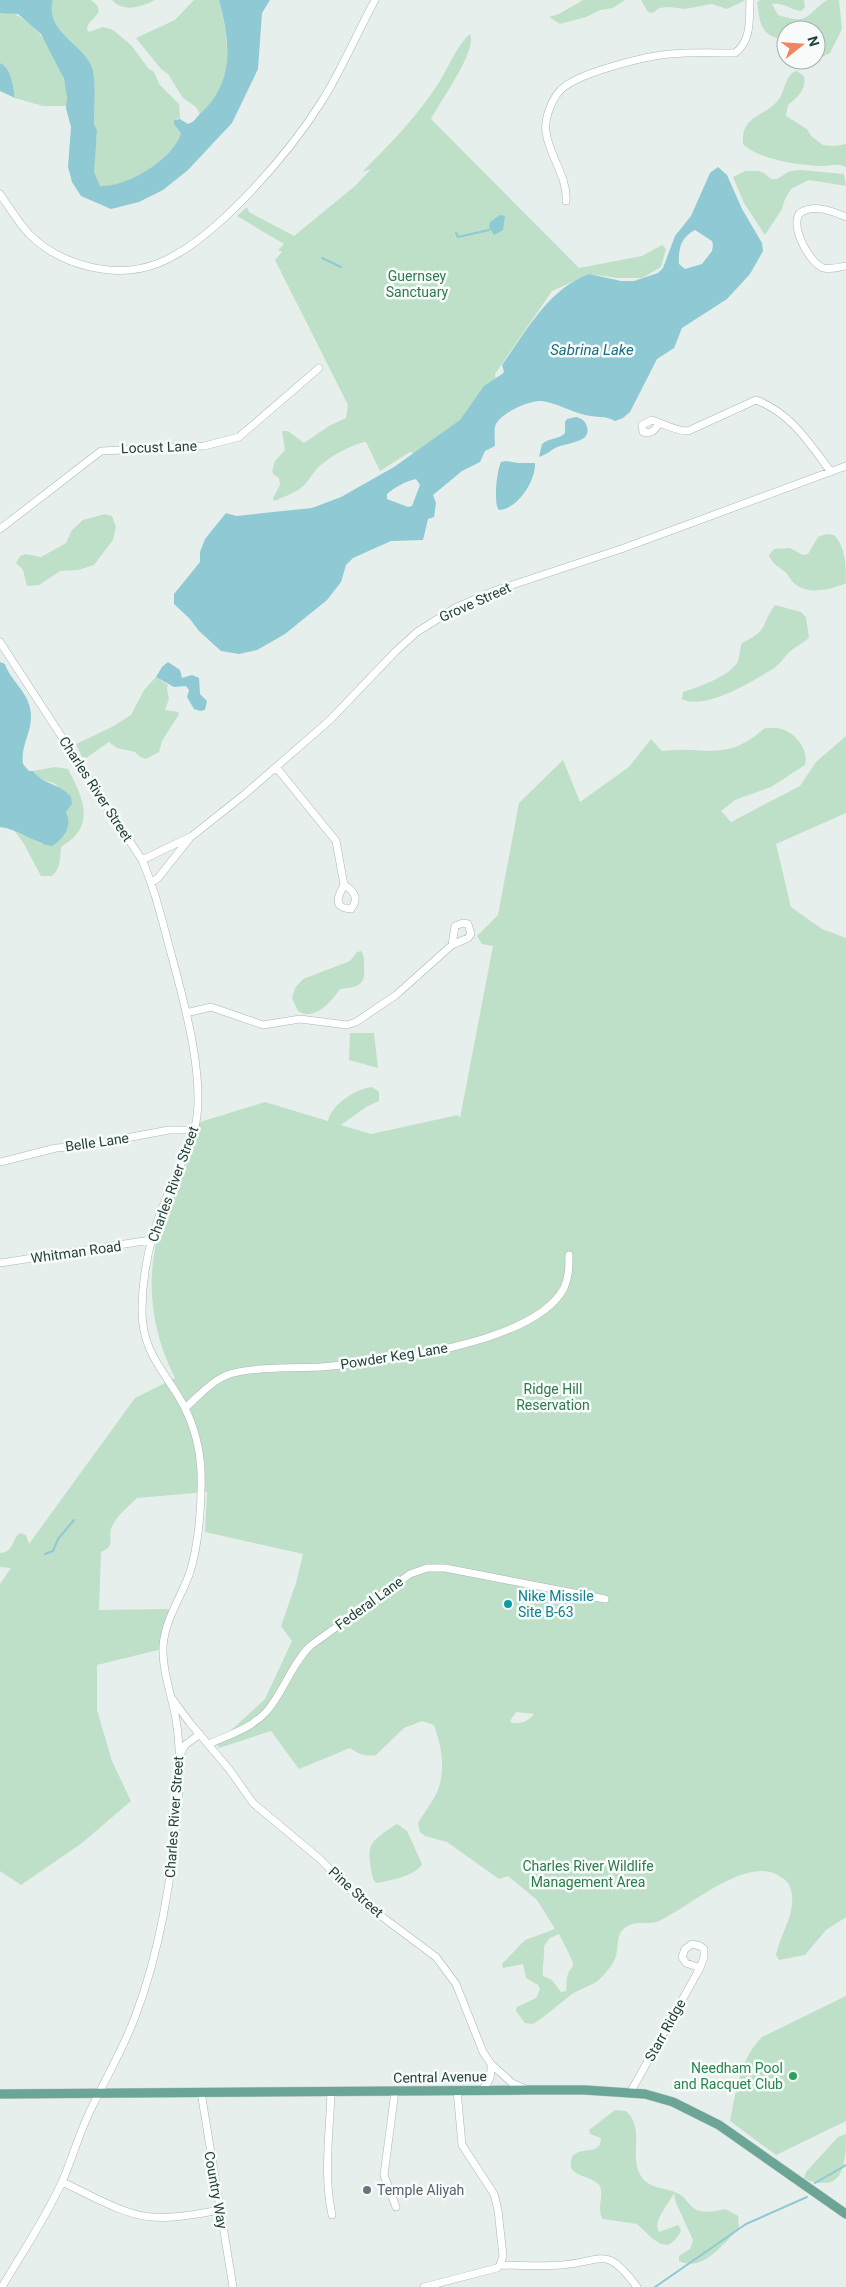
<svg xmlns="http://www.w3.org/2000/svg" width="846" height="2287" font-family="Roboto,sans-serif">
  <rect width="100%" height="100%" fill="#e6efeb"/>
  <path fill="#bfe0c8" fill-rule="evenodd" d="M53 0H91L97 5 99 11C96 19 87 21 87 30L89 32 103 27 113 30 131 45 148 68 154 72 159 84 179 104 180 119 177 118 174 122 181 133C174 160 127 188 100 186 87 171 97 147 97 130L94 124C94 108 97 79 91 65 82 44 44 30 53 0Z
    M112 0H155C141 7 124 13 112 0Z
    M194 0H219C229 38 236 87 200 114L196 107 183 98 168 74 161 69 136 38 175 20Z
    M583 0H625L613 8 600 10 586 17 560 24 549 17 559 14Z
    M641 0H746L727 9 712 4 685 9 669 7 659 8 653 13 648 12Z
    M760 0H804L805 7 801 11C791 10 783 2 772 4L778 15C811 25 804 16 827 0H839L842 29 830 53 816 60V30H786V40C761 37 760 25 757 2Z
    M6 12C40 17 70 74 67 106H43L15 98C13 87 12 68 0 63V13Z
    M470 34C478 50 439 103 431 119L579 268 642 256 662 245 666 249 661 267 642 278H617L589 274 552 291 495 374 496 383 459 423 417 454 410 452 380 471 366 442C354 443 325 459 317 469 312 474 308 482 302 487 295 493 283 497 274 501L273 498 280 485 279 478 274 475 272 471 275 461 285 450 282 431H288L304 443 329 426 346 418 348 405 275 260 282 252 278 250 284 244 237 216 247 207 249 212 294 236 355 186 371 169 362 172C388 146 414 120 434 90 446 74 456 45 470 34Z
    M797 71 804 76C807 90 797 97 788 105L786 116 807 129 811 136 823 145 835 146 846 144V167C837 162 828 167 818 166 798 165 757 159 743 144 741 112 768 118 781 96 785 87 787 73 797 71Z
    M802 170 844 174 846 186 809 180 791 189 785 199 782 209 765 235 744 203 733 177 745 171H758L764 173 771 179H777L790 171Z
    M105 514 112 516 116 527 113 540 94 565 78 570 60 571 39 585 27 586 23 570 16 563 20 556 25 554 41 557 66 543 72 530 83 520Z
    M826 534 834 535C846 548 846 566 846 583L844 584C828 590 805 596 792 581 789 578 788 574 785 572 777 565 773 565 769 555L774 549 790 548 803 555 808 554 818 537Z
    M775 605 801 612 806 617 809 638C804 642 799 645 793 649 785 655 780 665 771 670 752 682 704 711 682 699L683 692C698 687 728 677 737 663 740 658 739 649 742 643 771 629 759 626 775 605Z
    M156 677 168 685 167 688 169 699 165 710 178 712 179 714 162 741 159 752 146 759 140 757 135 752 117 748 109 742 86 758 82 757 76 744 112 727 131 715 144 690Z
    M765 728C770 729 776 727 781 729 796 733 809 750 805 765L771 787 735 800 721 811 731 822 800 786 816 762 846 736V813L776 844 791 907 822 929 846 938V1917L826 1930 805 1955 779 1960 776 1955C780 1934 797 1913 791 1890 789 1881 783 1878 776 1874 743 1859 690 1906 661 1920 651 1926 637 1920 628 1926 613 1933 621 1951 613 1963 609 1969 602 1978 596 1982 588 1987 580 1989 572 1994 559 2004 547 2015 533 2024L525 2023 516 2011 517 2007 536 1998 540 1989 538 1985 526 1978 523 1964 503 1968 502 1964 525 1940 555 1929 537 1900 508 1876 499 1879 447 1842 425 1836 420 1832 418 1823C424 1812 433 1802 438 1790 446 1769 441 1745 434 1725L422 1721 404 1728 376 1755C367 1757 358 1754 350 1748L299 1769 271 1731 219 1748 216 1744 265 1699 292 1641 281 1626 296 1583 303 1554 205 1532 207 1492 137 1498C129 1506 115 1517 111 1529 108 1541 116 1545 101 1552L99 1610 169 1609 162 1649 97 1665V1710L112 1761 131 1801 82 1843 21 1885 0 1871V1584L11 1568 0 1567V1553C15 1552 11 1539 20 1533L26 1535 29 1544 135 1398 175 1378C150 1329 144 1274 162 1222 166 1210 172 1199 178 1187 187 1166 193 1145 200 1122L265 1102 328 1121C332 1104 355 1089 372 1087L379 1092V1101L366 1107 341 1125 371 1134 458 1115 460 1118 493 946 482 944 477 936 498 915 519 803 563 760 580 802 629 767 651 739 662 751C708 745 724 764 765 728ZM516 1712 534 1714C529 1721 521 1724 512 1723L510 1721ZM559 1934C561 1938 573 1960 573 1964 573 1968 569 1970 568 1974 566 1979 567 1986 566 1991L561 1992 552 1980 543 1976C542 1966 545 1956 544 1946L550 1938Z
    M55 767 68 769C78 789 93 814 76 835 72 840 66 843 61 847 60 858 61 868 52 876H41L24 844 14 830 41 844 68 816 66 812 72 804C67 798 61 787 53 783 43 779 39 780 33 771Z
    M361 951C365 957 364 962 364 968 366 987 355 987 340 989 332 1001 314 1022 298 1011L292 998 295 988 303 979 350 961 357 952Z
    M350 1033H374L378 1068 349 1060Z
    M397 1824 407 1831 422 1864C416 1876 389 1881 376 1883L373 1879C366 1845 367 1843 397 1824Z
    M846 1996V2121L776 2155 730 2121C736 2092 740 2058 762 2037Z
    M615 2110 626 2111C646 2129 628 2155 641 2176 650 2191 669 2186 682 2196 686 2199 690 2206 695 2209 703 2214 717 2211 725 2209L738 2216 739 2228C724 2243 703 2273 679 2261V2256L690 2249 693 2240 676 2203 674 2193C669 2204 652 2221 659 2232L678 2225 681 2230C679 2237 674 2241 668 2245L661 2244 653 2239 637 2224 603 2219C596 2209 604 2197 600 2186 592 2176 578 2178 571 2168 568 2139 601 2161 601 2138L590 2134 589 2130Z
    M846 2134C846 2152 846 2185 823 2183 816 2183 810 2182 804 2178L806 2172 838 2137Z"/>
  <path fill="#8ec9d4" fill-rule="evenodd" d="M0 0H53C44 30 82 44 91 65 97 78 94 108 94 124L97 130 94 172 100 186C126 188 174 159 181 133L174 124V120L180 119 188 124C195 122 196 117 202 112 235 81 230 41 219 0H270L262 13 258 69 232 123 188 170 163 190 139 202 111 209 81 196 72 182 68 167 71 127 66 108 67 98 64 79 41 34 18 14 0 13Z
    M0 63C12 68 13 87 15 98L0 91Z
    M718 167 727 175 742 209 762 243 763 251 750 274 727 299 682 328 674 348 657 359 630 412 623 418 615 421C605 415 597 418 585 415 572 412 554 402 541 401 529 400 498 414 495 427 494 432 495 441 495 446L485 451 480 462 462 471 433 495 436 503 434 517 428 519 423 540 391 541 353 558 346 565 341 582 327 600 285 634 257 650 239 654 221 651 199 631 190 619 174 604V594L200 562V552L205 539 226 513 236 516 312 508 341 497 394 467 460 420 484 386 502 374 504 372 502 365C526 332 548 289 589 274L621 281H634L658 273 663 268 675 236 691 216 710 173ZM695 230 712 241 713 245 712 251 702 264 685 269 679 264C678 249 681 237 695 230ZM416 479 420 485 412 506 408 507 387 499V494C395 487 406 481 416 479Z
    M500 215 505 216 503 230 494 235 489 227 490 222Z
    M576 417C581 418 586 421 587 427 592 442 567 443 557 447 551 450 546 455 539 457L542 444C549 438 560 439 565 433V422L567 419Z
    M506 461 518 463H535C536 480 518 509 499 510 493 504 497 469 501 462Z
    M0 662 5 664C10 680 27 691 30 708 35 730 20 743 23 764L29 771H33C42 784 61 784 71 797L72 804 66 812C73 827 64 838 52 846 33 843 19 829 0 827Z
    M168 662 180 670 182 678 192 675 199 678 200 694 207 701 205 710 200 711 194 709 187 697 189 690 186 686 174 687 156 677 162 667Z"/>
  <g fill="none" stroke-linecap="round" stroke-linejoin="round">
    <path stroke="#8ec9d4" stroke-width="2" d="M456 233 458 237 489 230
      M322 258 341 267
      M45 1554 53 1551 58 1539 74 1520
      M815 2183 846 2165
      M655 2287 746 2224 807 2197"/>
    <g stroke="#a8b8b2" stroke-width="8">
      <path id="minor" d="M0 194C9 207 18 222 29 234 61 266 116 280 159 263 216 240 290 152 322 101 342 69 357 33 375 0
        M566 201C568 177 549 156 546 132 544 118 553 95 564 87 583 72 646 56 670 54 691 52 714 53 735 53 752 41 749 18 750 0
        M846 217C832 211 812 203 799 214 791 228 809 262 823 268 830 270 839 267 846 266
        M660 423 653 431 648 433 643 432 642 425 652 420C664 424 676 431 688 431L756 400C791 413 810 444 831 472
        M0 529 101 451 204 446 239 437 319 368
        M0 642 142 860C154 887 161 916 169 946 182 994 208 1083 194 1131 188 1153 176 1173 168 1194 152 1230 142 1271 142 1311 142 1353 165 1371 184 1406 194 1426 200 1448 201 1471 202 1502 199 1546 189 1575 180 1599 165 1620 163 1646 162 1672 172 1695 176 1720 180 1743 180 1765 179 1788 174 1865 163 1944 135 2017 124 2047 107 2076 93 2105 80 2130 73 2157 62 2182 45 2219 22 2253 2 2287
        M276 767 336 841 344 885C355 891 359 899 351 909 332 908 338 896 344 885
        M142 860 192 836 245 794 330 720 395 652 417 632 455 608 494 591 624 548 846 466
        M152 882 158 878 189 839
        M186 1013 211 1007 263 1025 300 1019 347 1025 356 1022 396 995 452 945 468 938 471 934 468 924 463 923 455 926 452 945
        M0 1162 56 1148 83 1146 169 1130H194
        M0 1263 151 1240
        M185 1408C199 1396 212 1380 230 1374 252 1367 296 1368 321 1367 379 1362 534 1345 564 1288 569 1277 569 1267 569 1255
        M173 1700 190 1723 229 1769 253 1803 320 1859 361 1901 436 1957 456 1984 483 2052 491 2064 512 2083 525 2089
        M209 1744C229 1735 252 1728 267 1711 284 1691 291 1665 310 1646L410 1574 427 1568H445L605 1599
        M180 1755 185 1745 200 1734
        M457 2090 462 2145 494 2194 498 2210 503 2256 500 2265
        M481 2090C491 2082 491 2076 491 2064
        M331 2091C330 2132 323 2174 332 2215
        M395 2091 384 2175 396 2207
        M201 2092 233 2287
        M630 2093 700 1968 704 1957V1949L700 1946 692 1944 685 1949 682 1957 686 1963 700 1968
        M62 2182C89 2194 121 2214 151 2217 174 2219 197 2214 220 2210
        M424 2287 497 2268 500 2265C520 2265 541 2267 561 2265 604 2262 605 2244 637 2287"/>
    </g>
    <g stroke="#c2cac8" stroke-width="10">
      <path id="major" d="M0 2094 528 2090H585L645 2094 673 2102 719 2125 846 2214"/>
    </g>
    <use href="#minor" stroke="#fff" stroke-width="7"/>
    <use href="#major" stroke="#6aa596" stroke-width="9"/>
  </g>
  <circle fill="#0f9aa8" stroke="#f7fbf9" stroke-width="2" cx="508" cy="1604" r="5"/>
  <circle fill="#2e9e5b" stroke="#f7fbf9" stroke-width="2" cx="793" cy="2076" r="5"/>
  <circle fill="#6b7280" stroke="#f7fbf9" stroke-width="2" cx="367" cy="2190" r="5"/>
  <g text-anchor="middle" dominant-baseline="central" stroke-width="5" stroke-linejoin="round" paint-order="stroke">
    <g font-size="14" fill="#2d7a4b" stroke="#f7fbf9">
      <text x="417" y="276">Guernsey<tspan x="417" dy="16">Sanctuary</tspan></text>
      <text x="553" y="1389">Ridge Hill<tspan x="553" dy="16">Reservation</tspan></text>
      <text x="588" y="1866">Charles River Wildlife<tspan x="588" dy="16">Management Area</tspan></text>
    </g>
    <g font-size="14" fill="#24423a" stroke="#f7fbf9">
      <text transform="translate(159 447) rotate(-2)">Locust Lane</text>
      <text transform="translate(475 602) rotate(-24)">Grove Street</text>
      <text transform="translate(96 789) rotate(57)">Charles River Street</text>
      <text transform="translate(97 1142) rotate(-8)">Belle Lane</text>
      <text transform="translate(173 1184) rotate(-70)">Charles River Street</text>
      <text transform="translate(76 1252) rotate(-8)">Whitman Road</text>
      <text transform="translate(394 1356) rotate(-9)">Powder Keg Lane</text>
      <text transform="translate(369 1603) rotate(-36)">Federal Lane</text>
      <text transform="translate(174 1817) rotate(-86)">Charles River Street</text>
      <text transform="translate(356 1892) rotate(42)">Pine Street</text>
      <text transform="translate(665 2030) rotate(-61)">Starr Ridge</text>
      <text transform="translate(440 2077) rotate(-1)">Central Avenue</text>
      <text transform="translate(216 2190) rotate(80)">Country Way</text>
    </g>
    <g font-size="14" fill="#0d838f" stroke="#f7fbf9" text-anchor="start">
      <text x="518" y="1596">Nike Missile<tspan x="518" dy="16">Site B-63</tspan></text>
    </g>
    <g font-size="14" fill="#27864d" stroke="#f7fbf9" text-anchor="end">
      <text x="783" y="2068">Needham Pool<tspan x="783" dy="16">and Racquet Club</tspan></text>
    </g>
    <g font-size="14" fill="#5b616d" stroke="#f7fbf9" text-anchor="start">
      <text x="377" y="2190">Temple Aliyah</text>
    </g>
    <g font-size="15" font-style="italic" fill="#1c6f80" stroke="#f7fbf9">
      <text x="592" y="350">Sabrina Lake</text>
    </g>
  </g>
  <g transform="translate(801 45) rotate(73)"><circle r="24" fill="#f7fbf9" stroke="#a3b1ad"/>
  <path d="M0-4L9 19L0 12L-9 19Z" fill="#f4845f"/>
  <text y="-8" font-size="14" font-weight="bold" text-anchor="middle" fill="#24423a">N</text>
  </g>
</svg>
